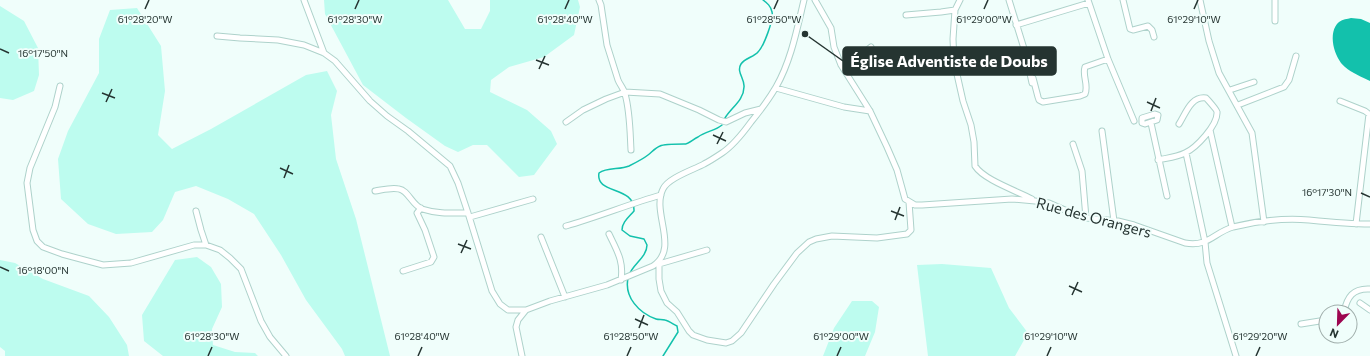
<svg xmlns="http://www.w3.org/2000/svg" width="1370" height="356" font-family="Commissioner,sans-serif">
  <rect width="100%" height="100%" fill="#f0fefb"/>
  <path fill="#bdfcef" d="M324 0H448L465 29H481L490 11V0H578L580 7 574 35 544 57 509 67 491 80 490 92 527 110 551 131 557 144 534 175 519 177 487 145H473L458 152 445 146 406 118 363 85 325 14Z
    M0 6 24 21 38 48 39 75 34 91 13 100 0 98Z
    M137 8 161 46 165 91 158 135 172 149 211 129 306 75 327 71 337 91 331 115 336 159 356 219 390 356H345L342 349 306 300 281 255 254 214 228 199 196 186 175 192 163 220 152 232 116 234 88 224 61 199 58 159 68 131 99 73V39L110 10Z
    M197 257 211 267 221 284 222 307 212 329 213 345 235 352 255 353 258 356H163L144 341 142 315 175 260Z
    M0 260 15 263 43 279 89 296 109 317 127 345 129 356H5V351L0 347Z
    M942 264 991 268 1009 308 1028 333 1015 356H928L917 265Z
    M852 301H872L879 307 875 332 865 356H823L834 328Z"/>
  <path fill="#13c1ac" d="M1351 18 1361 19 1370 23V81C1362 77 1352 73 1345 67 1334 58 1327 32 1339 22 1343 19 1347 19 1351 18Z"/>
  <g fill="none" stroke-linecap="round" stroke-linejoin="round">
    <path stroke="#13c1ac" stroke-width="1.5" d="M725 118C731 108 744 100 744 87 745 79 736 72 741 64 745 58 754 57 758 52 764 46 774 19 772 12 771 6 767 3 763 0
      M629 275C633 264 647 257 647 245L644 239 630 236 622 230C622 222 629 217 634 211 635 185 595 195 599 173 607 167 620 170 629 166 635 163 643 159 648 155 652 152 655 148 660 146 664 144 679 144 684 144 689 144 693 139 698 137 706 131 715 131 722 125
      M628 278C624 297 639 313 656 319 659 320 662 319 665 320 669 321 673 324 677 326L678 332 663 356"/>
    <g stroke="#aed2cb" stroke-width="7">
      <path id="minor" d="M304 0 324 53
        M599 0 601 5 607 45 618 80C620 85 624 89 625 94 630 111 630 132 631 150
        M815 0 831 28 834 47 841 65 870 111 887 147 897 170 905 199 915 205H922L1012 199 1035 201 1049 203 1074 214 1086 218 1118 221 1134 225 1185 243C1209 247 1213 233 1233 227 1257 221 1284 218 1309 220 1329 222 1349 224 1370 224
        M960 0 955 10 953 39 954 61 963 101 971 125 974 142 975 166C984 180 1017 191 1032 199
        M1009 0 1026 55 1032 83
        M1088 0 1108 59 1134 121
        M1123 0 1130 29 1133 30 1148 26 1152 30 1154 37
        M1200 0 1209 41 1219 73 1252 133 1264 222
        M1275 0V21
        M906 15 941 12 955 10
        M1016 25 1089 3
        M217 36 240 38 278 40 304 45 324 53 335 61 370 101 387 116 408 131 450 166 458 183 468 213 492 291 500 304 508 310H526
        M841 65 855 54 866 51 871 47
        M1033 78 1038 97 1039 100 1043 102 1080 96 1085 94C1089 85 1082 76 1085 67L1108 59
        M60 86 55 107 30 168 27 183 33 230 37 241 43 247 62 254 103 265 131 263 194 245H206L220 250 230 258 241 269 261 321 270 337 286 356
        M776 88 844 107 870 111
        M1230 90 1254 82
        M1340 101 1365 111 1369 114 1356 224
        M1238 105 1284 87 1289 80 1296 56
        M1155 114 1158 115 1157 120 1145 124 1142 123V118Z
        M566 122 583 110 606 99 625 92 660 94 699 110 719 120 726 122 745 113 761 109
        M1151 123 1167 196
        M1210 130 1232 227
        M1102 131 1114 221
        M1073 144 1082 171 1086 218
        M1186 153 1205 242 1207 263 1236 356
        M1158 160C1167 158 1177 157 1185 153 1196 148 1218 125 1217 112 1217 110 1208 100 1206 98 1191 96 1186 113 1179 124
        M375 191C382 190 392 187 399 189 408 190 412 205 422 209 437 214 453 213 468 213
        M196 211 201 230 206 245
        M470 217 533 199
        M566 226C598 217 629 204 661 195
        M609 234C617 251 624 261 621 280
        M541 237 565 297
        M659 262V279L661 291 667 303 677 312 689 331 693 335 707 340 726 343 732 341 741 333 774 284 797 253 809 242 816 239 832 236 877 238 907 234 911 230 909 202
        M659 264 707 250
        M403 271 431 262 434 257 425 230 417 213 421 208
        M1360 303 1370 310
        M1344 312C1347 297 1353 288 1370 289
        M1301 324 1326 320
        M522 356 516 327 518 320 526 310 550 301 607 285 653 266C680 248 651 213 663 189 668 178 693 170 704 164 710 161 716 157 722 153 734 145 743 133 751 122 760 111 769 99 776 87 791 61 797 29 804 0"/>
    </g>
    <use href="#minor" stroke="#fff" stroke-width="5"/>
  </g>
  <path fill="none" stroke="#253431" stroke-width="1.5" d="M145 9 149 0M355 9 359 0M565 9 569 0M774 9 778 0M984 9 988 0M1194 9 1198 0M0 49 9 53M536 60 549 65M539 69 545 56M102 93 115 98M106 102 112 89M1147 102 1160 108M1151 111 1156 98M713 135 726 141M717 144 723 132M280 168 293 174M284 178 289 165M1361 193 1370 197M891 211 904 216M895 220 900 207M458 244 471 249M461 253 467 240M0 267 9 271M1069 286 1082 292M1072 295 1078 282M635 319 648 325M639 328 644 315M208 356 212 347M418 356 422 347M627 356 631 347M837 356 841 347M1047 356 1051 347M1256 356 1260 347"/>
  <g text-anchor="middle" dominant-baseline="central" stroke-width="4" stroke-linejoin="round" paint-order="stroke">
    <g font-size="15" fill="#253431" stroke="#f0fefb">
      <text transform="translate(1094 217) rotate(15)">Rue des Orangers</text>
    </g>
  </g>
  <g font-size="10" text-anchor="middle" fill="#253431" stroke="#f0fefb" stroke-width="4" stroke-linejoin="round" paint-order="stroke">
    <text x="145" y="23">61°28'20"W</text>
    <text x="355" y="23">61°28'30"W</text>
    <text x="565" y="23">61°28'40"W</text>
    <text x="774" y="23">61°28'50"W</text>
    <text x="984" y="23">61°29'00"W</text>
    <text x="1194" y="23">61°29'10"W</text>
    <text x="43" y="57">16°17'50"N</text>
    <text x="1327" y="196">16°17'30"N</text>
    <text x="43" y="274">16°18'00"N</text>
    <text x="212" y="340">61°28'30"W</text>
    <text x="422" y="340">61°28'40"W</text>
    <text x="631" y="340">61°28'50"W</text>
    <text x="841" y="340">61°29'00"W</text>
    <text x="1051" y="340">61°29'10"W</text>
    <text x="1260" y="340">61°29'20"W</text>
  </g>
  <path fill="none" stroke="#253431" stroke-width="1.5" d="M805 34L843 61"/>
  <circle fill="#253431" stroke="#f0fefb" stroke-width="1.5" cx="805" cy="34" r="4"/>
  <rect fill="#253431" stroke="#253431" stroke-width="1.5" x="843" y="47" width="213" height="28" rx="4"/>
  <g font-size="16" text-anchor="middle" font-weight="bold" fill="#fff">
    <text x="949" y="67">Église Adventiste de Doubs</text>
  </g>
  <g transform="translate(1338 324) rotate(203)"><circle r="19" fill="#f0fefb" stroke="#9fadaa"/>
  <path d="M0-3L7 15L0 10L-7 15Z" fill="#9d0650"/>
  <text y="-6" font-size="11" font-weight="bold" text-anchor="middle" fill="#253431">N</text>
  </g>
</svg>
